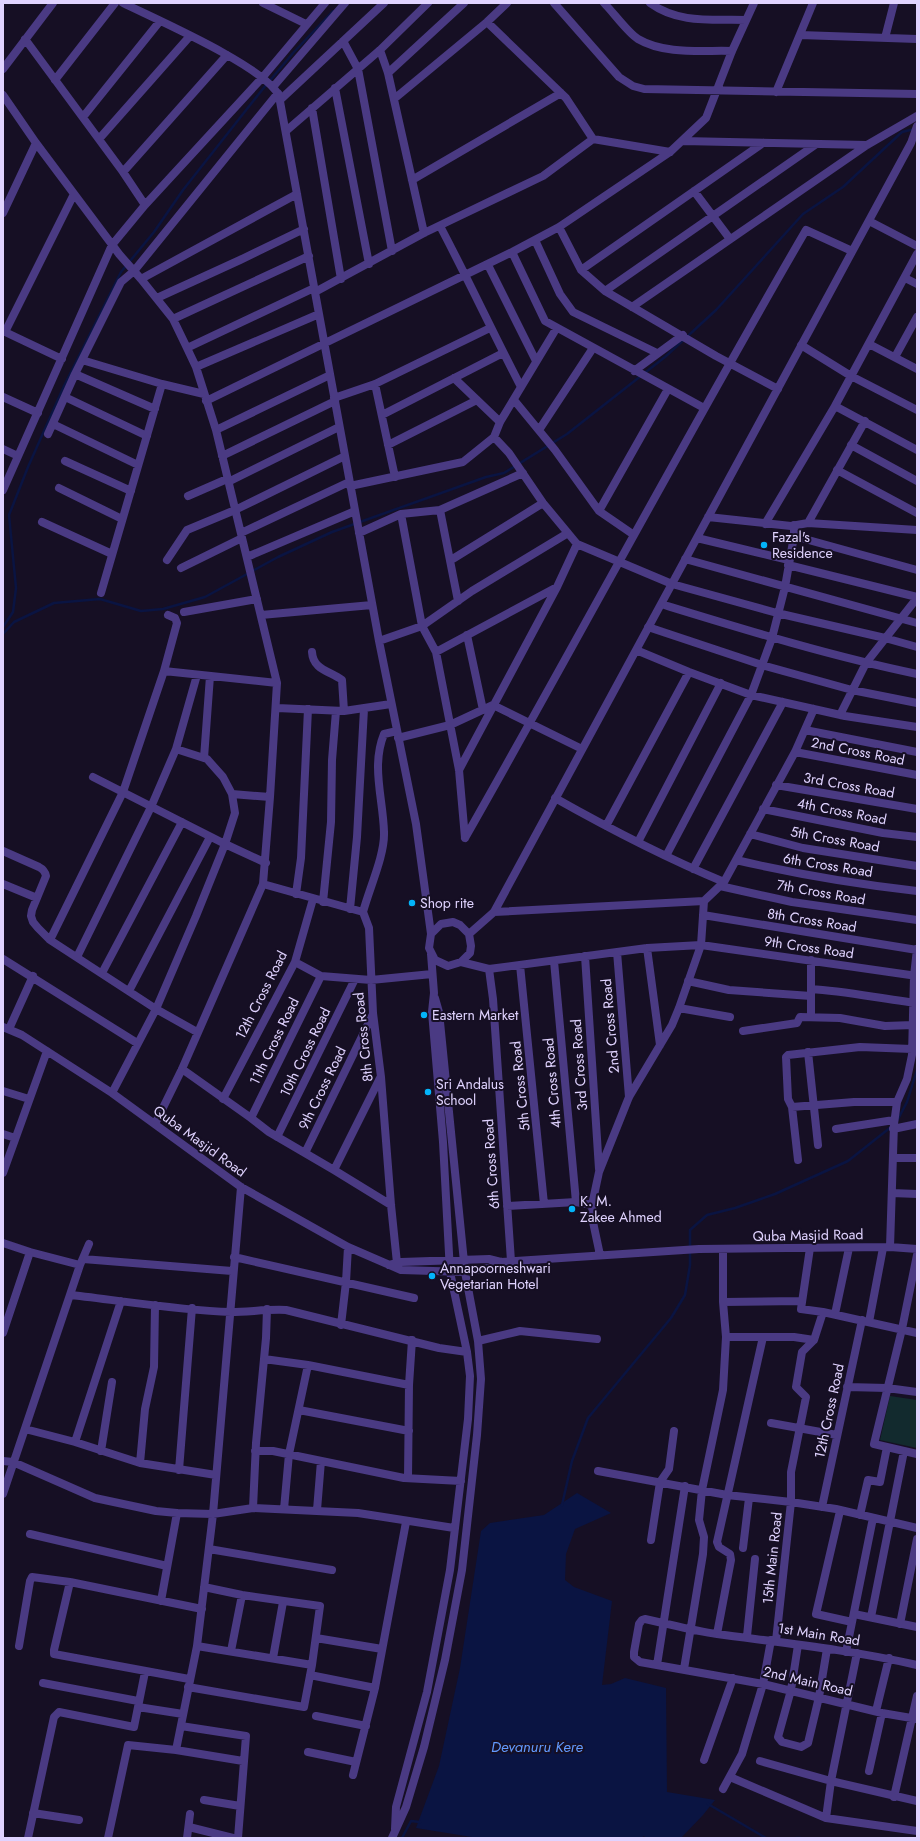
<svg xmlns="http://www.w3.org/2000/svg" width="920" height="1841" font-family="Jost,sans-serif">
  <rect width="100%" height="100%" fill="#160f24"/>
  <path fill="#122a2e" d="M890 1396 917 1400V1448L880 1440Z"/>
  <path fill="#0a1442" d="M577 1493 611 1513 575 1529 566 1554 565 1580 574 1587 612 1601 602 1685 611 1684 625 1678 666 1688 667 1792 715 1800 703 1815 681 1838H646L644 1836 641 1838H478L416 1828 439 1766 460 1668 481 1531 490 1523 544 1515Z"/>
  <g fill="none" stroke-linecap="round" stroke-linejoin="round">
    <path stroke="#0a1442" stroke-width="2.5" d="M3 627 13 612 16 588 9 515 28 467 64 386 121 272 154 232 183 190 262 90 293 53 333 11
      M3 634 14 622 54 603 100 599 141 611 163 609 205 597 278 557 332 532 486 477 504 473 567 434 665 357 716 310 803 214 843 187 902 132 914 129
      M897 1121 907 1102 917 1070
      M562 1505 572 1461 588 1418 671 1318 685 1295 690 1265V1230L707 1215 735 1208 775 1194 848 1161 891 1127
      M708 1804 766 1838
      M402 1838 411 1821 420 1822
      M796 1838H801"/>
    <path stroke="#4a3a83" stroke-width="8" d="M123 3C155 19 266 67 279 96L379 641 416 824 431 934
      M263 3 306 24
      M554 3 619 77 633 86 644 89 917 94
      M604 3C613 12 628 33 638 39 665 55 703 50 732 51
      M650 3C679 24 712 19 746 20
      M487 22 566 98 593 139 670 152
      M800 35 917 39
      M885 38 894 3
      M25 39 123 172 145 205
      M343 41 358 69 392 251
      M380 50 388 73 424 233
      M3 69 53 3
      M388 73 464 3
      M55 80 115 3
      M273 87 345 3
      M335 88 369 264
      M776 92 813 3
      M3 95 36 143 119 254 141 279 173 319 187 348 196 367 216 430 277 683 270 797 263 884 182 1069 155 1124
      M394 99 487 22 507 3
      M280 100 384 3
      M312 108 341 279
      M83 117 160 21
      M286 131 380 50 428 3
      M99 139 190 36
      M683 141 867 145
      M123 172 227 55
      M412 180 561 93
      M694 191 730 239
      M3 213 36 143
      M869 221 917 246
      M440 226C468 279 493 333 521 387
      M559 227 581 270 605 291 716 356 778 389
      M535 240 560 294 573 312 657 353
      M512 252 545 321 704 408
      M488 265 536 361
      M581 270 763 143
      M905 278 917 284
      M141 279 297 194
      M605 291 815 145
      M315 292 424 233 543 176 593 139
      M157 298 240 260 304 229
      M632 307 867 145 917 116
      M173 319 309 256
      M3 331 62 359
      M5 332 74 194
      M869 344 917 369
      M801 345 851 376 917 410
      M187 348 314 288
      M895 357 917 317
      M82 360 162 384 204 394
      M196 367 319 314
      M634 371 683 335
      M75 374 155 409
      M454 378 500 422
      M375 384 395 477
      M3 397 38 413
      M65 397 147 436
      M334 398 375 384 490 328
      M514 400 555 450 599 511 634 535
      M206 401 512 252 559 227 670 152 706 118 732 51 754 3
      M835 406 917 450
      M382 415 503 353
      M53 424 138 465
      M216 430 330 375
      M539 430 593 348
      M48 434 75 374 121 282 134 271 278 93
      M494 437 509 453 543 503 577 544 672 584 777 613 885 638 917 647
      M388 445 477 400
      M851 445 917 481
      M3 449 18 456
      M222 456 335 401
      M65 461 131 491
      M837 470 917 513
      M228 482 339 427
      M350 486 463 462 494 437 500 422 556 329
      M59 488 122 519
      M3 490 112 245 145 205 262 78 325 3
      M188 496 227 479
      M440 510 458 601
      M599 511 668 389
      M401 514 422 626 436 652 459 770 465 838
      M708 517 791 526 808 523 917 530
      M42 522 112 554
      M808 523 865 421
      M765 524 835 406 917 254
      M241 533 349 482
      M359 533 401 514 440 510 523 473
      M794 536 917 570
      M697 538 789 560
      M247 557 355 511
      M685 559 917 623
      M167 560 187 530 235 510 345 456
      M451 560 543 503
      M788 565 917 597
      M181 568 242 538
      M101 593 162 384
      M661 604C746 630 830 656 917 674
      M184 612 257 599
      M261 615 372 605
      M648 627 762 665 852 690 917 703
      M467 635 483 710
      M379 641 422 626 472 591 568 533
      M636 650 689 672 751 695 845 716 917 727
      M312 652C313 670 330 671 342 680L344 711
      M436 652 557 587
      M164 671 277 683
      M277 708 344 711 391 704
      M840 715 866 663 917 598
      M805 730 917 752
      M398 738 450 725 493 705 582 749
      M795 752 917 775
      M204 758 210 676
      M459 770 557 587 577 544
      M93 777 225 844 266 863
      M776 785 917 809
      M232 794 270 797
      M555 798C610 829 666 858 724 882
      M763 809 883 833 917 837
      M606 826 689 672
      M750 834 803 848 917 866
      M465 838C580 636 689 431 806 230L852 251
      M638 842 721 683
      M3 851 39 867C43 869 45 871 46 876L32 910 31 916 33 922 38 928 50 940 156 1009 197 1032
      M666 856 751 695 772 638 785 587 794 536V525
      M736 860C796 874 856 884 917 891
      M693 869 783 702
      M3 884 37 898
      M263 884 363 912 369 928 373 1013 381 1077 391 1205 397 1263
      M720 886 792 902 917 920
      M296 894 301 858 308 709
      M323 902 331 822 332 760 336 711
      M350 909 357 837 364 709
      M363 912C369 889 385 855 384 832 383 798 371 766 384 734L397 731
      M494 912 704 901
      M703 915 917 950
      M469 934 494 912 911 143 917 126
      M50 940 123 792 164 671 177 623 175 618 168 615
      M647 948 660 1045
      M617 952 629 1097
      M585 956 599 1169
      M77 957 151 807 176 749 197 675
      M3 959 137 1043
      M811 960V1017
      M554 961 576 1202
      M295 962 321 976 371 980 432 974
      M461 962 470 953 471 946 469 934 460 925 453 922 441 924 431 934 429 948 435 960 448 966 461 962 489 969 647 948 701 945 917 976
      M520 965 544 1204
      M489 969 493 999 511 1261
      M102 973 182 822
      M688 981 729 990 811 996
      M811 989C846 991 881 999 917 1003
      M129 991 210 837
      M679 1008 730 1017
      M3 1027 22 1035 112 1093 241 1187 348 1247 401 1270 465 1272 489 1268 501 1262
      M9 1029 33 976
      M743 1031 797 1023 800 1017 840 1018 885 1026 913 1025
      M808 1052 818 1145
      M182 1069 251 1118 269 1132 334 1170 391 1205
      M3 1091 29 1099
      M112 1093 156 1009 196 916 225 844 235 813 232 794 223 777 207 759 176 749
      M223 1099 295 962 313 899
      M897 1102H854L792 1107 788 1099 786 1057 788 1055 860 1047 912 1049
      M792 1107 798 1160
      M251 1118 321 976
      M836 1129 894 1120
      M893 1129 917 1124
      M3 1134 15 1138
      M277 1137 355 979
      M305 1153 373 1014
      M893 1158H917
      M334 1170 380 1078
      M3 1173 47 1051
      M892 1193 917 1194
      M507 1206 576 1202 592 1205
      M3 1243 30 1252 80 1265
      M890 1247 894 1124 897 1102 907 1079 912 1055 914 976 917 949
      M810 1248 801 1309 823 1312 917 1333
      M600 1255 593 1222 592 1205 599 1172 629 1097 672 1025 679 1008 701 945 704 901 724 882 795 752 814 709
      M917 1255 902 1329 874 1444 917 1454
      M234 1257 414 1298
      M83 1259 232 1271
      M389 1265 401 1262 489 1259 501 1262 699 1249 890 1247 917 1249
      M71 1295C124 1301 177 1310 231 1312 249 1312 267 1309 286 1310L439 1348 467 1352
      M723 1302 801 1301
      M835 1314 849 1248
      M869 1322 883 1248
      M341 1325 346 1282 348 1247
      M3 1333 30 1252
      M726 1337H794L814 1340
      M478 1341 520 1331 597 1339
      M264 1359 308 1365 409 1385
      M847 1387 887 1388 917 1392
      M299 1410 409 1431
      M771 1423 837 1435
      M25 1429 75 1442 140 1463 216 1475
      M75 1442 121 1301
      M101 1451 112 1382
      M255 1451H273L404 1478 461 1481
      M3 1461 13 1462 95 1498 156 1511 177 1513 213 1514 253 1508 358 1513 454 1528
      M140 1463 145 1409 154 1367 155 1305
      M179 1470 192 1308
      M598 1471 727 1495 791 1502 836 1509 917 1528
      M408 1478 409 1385 412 1340
      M3 1494 80 1265 89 1244
      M822 1507 862 1320
      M253 1508 256 1443 266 1338 267 1309
      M284 1509 289 1454 308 1365
      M317 1510 321 1461
      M840 1511 816 1614 852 1622
      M860 1515 868 1480 880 1482 887 1447
      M30 1534 167 1566
      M651 1540 660 1482 669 1469 674 1431
      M743 1548 749 1498
      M209 1549 332 1570
      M70 1582 54 1650V1654L189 1679
      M204 1587 242 1595 320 1606 312 1665
      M161 1601 177 1513
      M854 1614 917 1627
      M871 1617 904 1451
      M900 1624 917 1539
      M717 1634 731 1560 730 1554 719 1547 717 1542 763 1337
      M747 1636 755 1559
      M316 1638 382 1649
      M776 1641 791 1502V1472L806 1397 796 1387 802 1352 814 1340 823 1312
      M798 1645 791 1690 778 1737 782 1742 801 1747 808 1743 819 1697 827 1649
      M19 1646 30 1581 32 1577 70 1582 202 1609
      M231 1651 242 1595
      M846 1652 873 1518
      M273 1658 283 1602
      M657 1665 685 1486
      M917 1665C851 1650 784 1643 717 1634 693 1631 669 1624 645 1619L642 1620 639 1624 634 1652V1657L640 1662 763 1684 882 1713 917 1719
      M684 1669 703 1554 704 1537 699 1520 702 1490 723 1390 726 1337 723 1302V1249
      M310 1675 375 1688
      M43 1683 138 1701
      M188 1687 304 1707 312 1665 197 1646
      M138 1707 183 1714
      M876 1711 889 1658
      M316 1716 366 1726
      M181 1726 246 1736 238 1838
      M176 1750 197 1646 213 1514 241 1187
      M308 1752 356 1762
      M704 1760 733 1678
      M760 1761 831 1781 917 1801
      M869 1771 882 1713
      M353 1775 375 1688 406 1522
      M730 1777 826 1818 917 1831
      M723 1789 742 1754 763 1684 771 1640
      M894 1797 917 1696
      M204 1800 240 1806
      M33 1813 79 1820
      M826 1818 831 1781 857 1653
      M189 1827 233 1838
      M395 1829 396 1807 427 1692 450 1570 468 1419 470 1376 467 1352 450 1272 443 1142 432 1012 434 993 431 954
      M28 1838 54 1717 59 1712 134 1727 145 1672
      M108 1838 128 1745 176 1750 243 1761
      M187 1838 190 1814
      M392 1838 406 1807 424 1747 445 1660 462 1570 477 1435 481 1379 478 1341 465 1272 439 1012 435 998"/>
  </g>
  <g fill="#03b4fa" stroke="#160f24" stroke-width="1.5">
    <circle cx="764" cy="545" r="4"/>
    <circle cx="412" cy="903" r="4"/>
    <circle cx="424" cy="1015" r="4"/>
    <circle cx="428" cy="1092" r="4"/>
    <circle cx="572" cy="1209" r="4"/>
    <circle cx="432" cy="1276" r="4"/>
  </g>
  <g text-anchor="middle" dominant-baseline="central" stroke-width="4" stroke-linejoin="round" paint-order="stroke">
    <g font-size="14" fill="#e0d3ff" stroke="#160f24" text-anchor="start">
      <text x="772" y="537">Fazal's<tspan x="772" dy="16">Residence</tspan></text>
      <text x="420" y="903">Shop rite</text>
      <text x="432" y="1015">Eastern Market</text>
      <text x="436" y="1084">Sri Andalus<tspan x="436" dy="16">School</tspan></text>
      <text x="580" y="1201">K. M.<tspan x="580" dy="16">Zakee Ahmed</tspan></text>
      <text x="440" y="1268">Annapoorneshwari<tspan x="440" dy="16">Vegetarian Hotel</tspan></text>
    </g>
    <g font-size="14" fill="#e0d3ff" stroke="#160f24">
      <text transform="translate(858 751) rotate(11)">2nd Cross Road</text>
      <text transform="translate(849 785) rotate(10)">3rd Cross Road</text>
      <text transform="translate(842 811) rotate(11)">4th Cross Road</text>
      <text transform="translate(835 839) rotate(10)">5th Cross Road</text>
      <text transform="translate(828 865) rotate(9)">6th Cross Road</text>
      <text transform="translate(821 892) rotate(10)">7th Cross Road</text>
      <text transform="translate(812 920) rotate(9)">8th Cross Road</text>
      <text transform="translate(809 947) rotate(8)">9th Cross Road</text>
      <text transform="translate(261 995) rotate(-63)">12th Cross Road</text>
      <text transform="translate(610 1026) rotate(-95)">2nd Cross Road</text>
      <text transform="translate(363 1037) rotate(-96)">8th Cross Road</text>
      <text transform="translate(274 1041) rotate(-64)">11th Cross Road</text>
      <text transform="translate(305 1052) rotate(-64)">10th Cross Road</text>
      <text transform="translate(579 1065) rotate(-94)">3rd Cross Road</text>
      <text transform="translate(552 1083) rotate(-95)">4th Cross Road</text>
      <text transform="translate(520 1086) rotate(-96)">5th Cross Road</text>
      <text transform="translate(322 1088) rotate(-64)">9th Cross Road</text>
      <text transform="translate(200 1141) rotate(36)">Quba Masjid Road</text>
      <text transform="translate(491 1164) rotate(-94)">6th Cross Road</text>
      <text transform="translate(808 1235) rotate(-1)">Quba Masjid Road</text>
      <text transform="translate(829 1411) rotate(-78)">12th Cross Road</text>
      <text transform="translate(772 1558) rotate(-84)">15th Main Road</text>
      <text transform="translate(819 1634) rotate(9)">1st Main Road</text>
      <text transform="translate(808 1681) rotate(13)">2nd Main Road</text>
    </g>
    <g font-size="15" font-style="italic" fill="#6299fd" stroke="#160f24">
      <text x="537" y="1747">Devanuru Kere</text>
    </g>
  </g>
  <rect width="920" height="1841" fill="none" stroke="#e0d3ff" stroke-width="8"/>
</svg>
